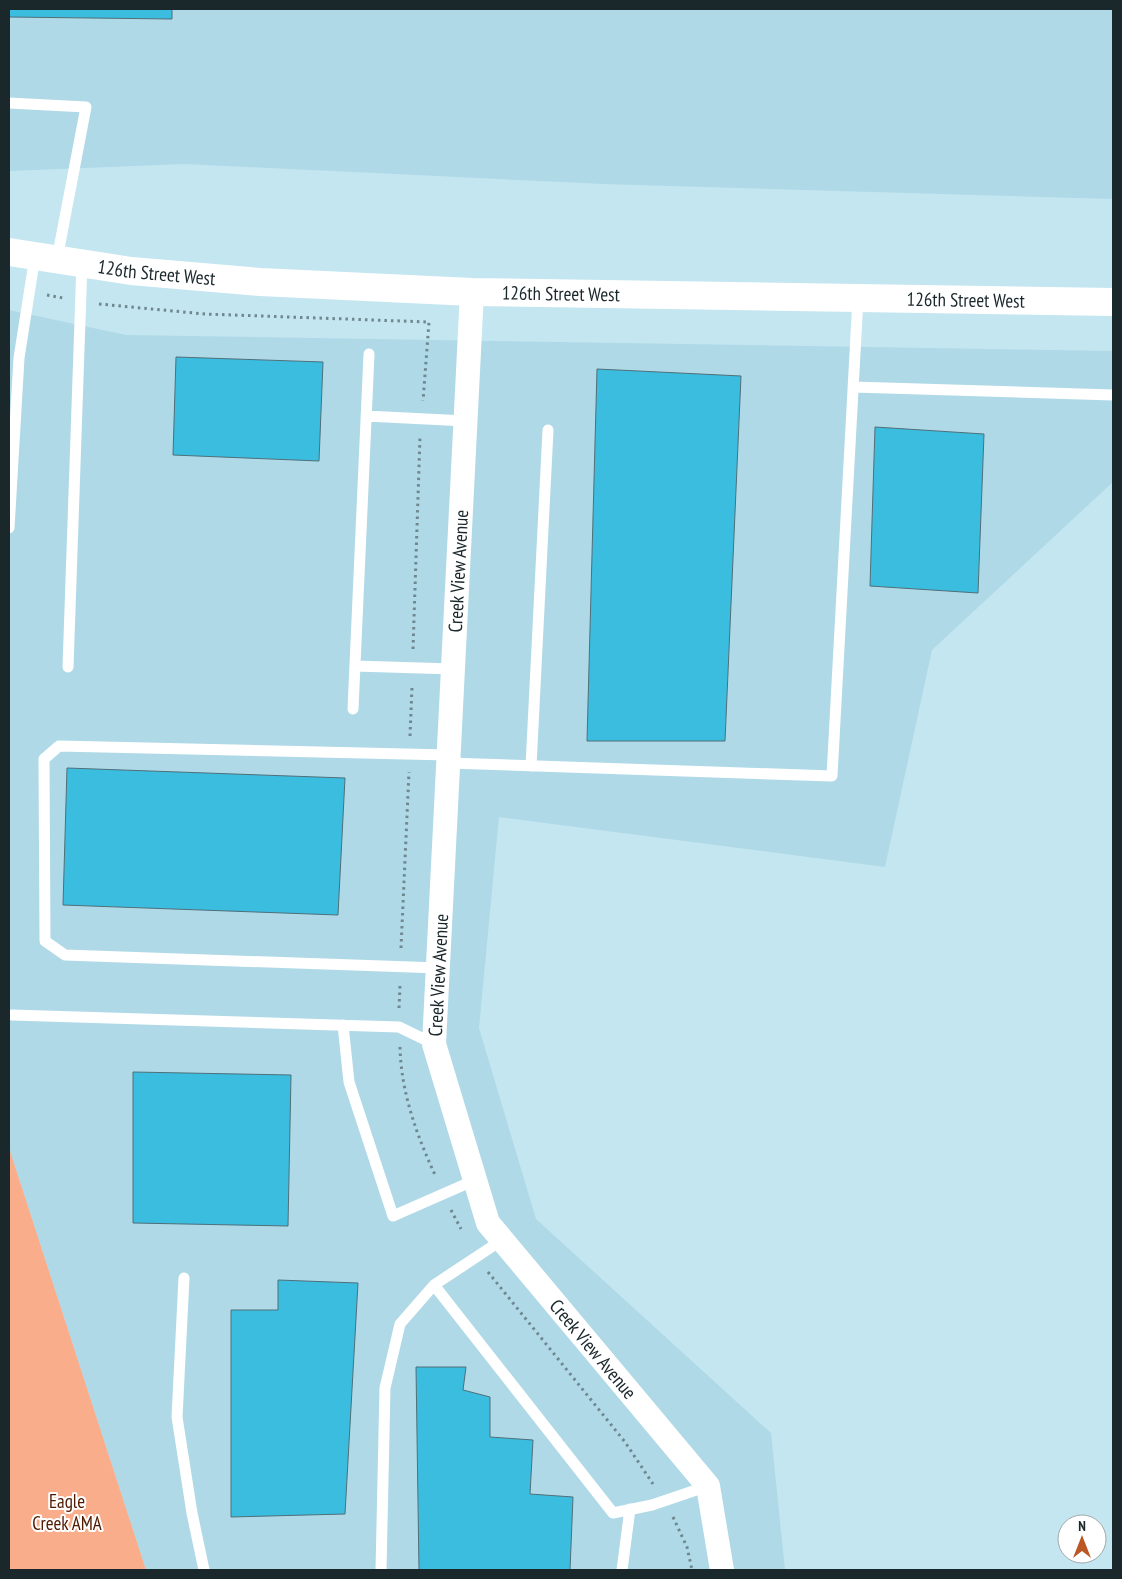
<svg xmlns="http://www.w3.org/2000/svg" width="1122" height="1579" font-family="'PT Sans Narrow',sans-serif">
  <rect width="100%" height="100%" fill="#c4e6f1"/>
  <path fill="#afd9e7" d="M9 9H1113V199L603 184 184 164 9 171Z
    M9 310 126 335 1113 351V482L932 650 885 867 499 817 479 1028 536 1219 771 1433 785 1570H146L9 1148Z"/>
  <path fill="#faad8b" d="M9 1148 146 1570H9Z"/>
  <path fill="#3abddf" stroke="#506f79" d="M9 9H172V19L9 17Z
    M176 357 323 362 319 461 173 455Z
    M597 369 741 376 725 741H587Z
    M875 427 984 434 978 593 870 586Z
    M67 768 345 778 338 915 63 905Z
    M133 1072 291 1075 288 1226 133 1223Z
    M278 1280 358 1283 345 1514 231 1517V1310H278Z
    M416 1367H466L463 1390 490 1397V1437L533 1440 530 1494 573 1497 570 1570H419Z"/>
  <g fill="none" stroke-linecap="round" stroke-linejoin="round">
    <path stroke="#6f878e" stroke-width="3" stroke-dasharray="2.5 4" stroke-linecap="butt" d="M47 295 63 298
      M99 304 205 314 429 322 423 401
      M413 649 420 437
      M410 736 412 687
      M401 948 409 772
      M399 1008 400 985
      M400 1047C401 1093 417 1136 436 1177
      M451 1210 461 1229
      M488 1272 625 1442 653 1484
      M673 1517 687 1547 692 1570"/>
    <path stroke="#fff" stroke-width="11" d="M9 103 86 107 57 259
      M853 387 1113 395
      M366 416 466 421
      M9 528 19 358 35 256
      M355 666 453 669
      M68 667 82 263
      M353 709 369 354
      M449 763 832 776 858 298
      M531 766 548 430
      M439 968 65 955 45 941 44 759 59 746 449 755
      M12 1015 399 1027 434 1044
      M343 1025 349 1082 393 1216 475 1180
      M184 1278 177 1417 192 1513 204 1570
      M434 1285 613 1513 652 1505 708 1486
      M381 1570 385 1388 400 1324 434 1285 502 1240
      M622 1570 630 1509"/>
    <path stroke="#fff" stroke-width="24" id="s1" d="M472 292 434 1044 488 1223 708 1486 722 1570"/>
    <path stroke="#fff" stroke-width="28" id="s2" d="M9 252 131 271 260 282 472 292 1113 302"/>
  </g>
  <g text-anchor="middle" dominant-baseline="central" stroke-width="4" stroke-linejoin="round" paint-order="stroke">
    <g font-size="19" fill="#1a272b" stroke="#fff">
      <text stroke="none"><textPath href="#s2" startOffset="149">126th Street West</textPath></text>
      <text stroke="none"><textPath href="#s2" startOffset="554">126th Street West</textPath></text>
      <text stroke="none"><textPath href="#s2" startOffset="959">126th Street West</textPath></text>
      <text transform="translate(458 571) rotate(-87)">Creek View Avenue</text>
      <text transform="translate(438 975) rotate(-87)">Creek View Avenue</text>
      <text stroke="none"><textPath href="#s1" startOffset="1104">Creek View Avenue</textPath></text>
    </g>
    <g font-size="19" fill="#511a00" stroke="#fff">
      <text x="67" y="1501">Eagle<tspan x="67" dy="22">Creek AMA</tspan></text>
    </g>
  </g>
  <rect width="1122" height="1579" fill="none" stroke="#1a272b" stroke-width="20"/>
  <g transform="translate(1082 1539)"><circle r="24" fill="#ffffff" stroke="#a3a9aa"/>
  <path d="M0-4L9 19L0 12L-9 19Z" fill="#bb5723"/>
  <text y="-8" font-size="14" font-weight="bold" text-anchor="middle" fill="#1a272b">N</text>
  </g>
</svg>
